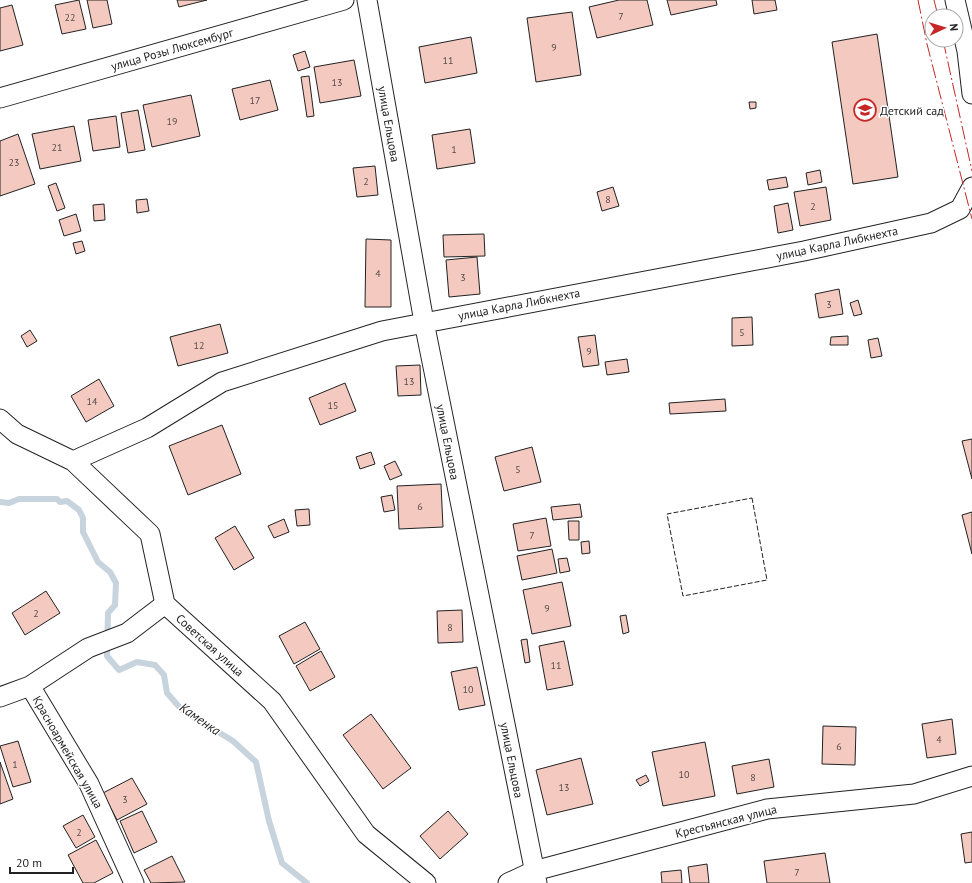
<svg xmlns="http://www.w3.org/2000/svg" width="972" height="883" font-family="'PT Sans',sans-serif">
  <rect width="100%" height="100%" fill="#fff"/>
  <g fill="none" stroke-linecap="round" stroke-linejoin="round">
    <path stroke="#c7d3dd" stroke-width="6" d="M0 502 9 503 19 499H57L60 502 67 501 79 510 83 518V532L98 562 110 572 116 583 115 605 108 613 107 656 119 670 137 662 155 665 164 675 167 693 182 710 233 741 256 762 269 821 282 863 307 883"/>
  </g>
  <path fill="#f3c9c0" stroke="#222" d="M79 0 86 29 62 34 55 5Z
    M87 0H107L112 24 93 28Z
    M177 0H207L179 7Z
    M619 0H647L653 25 597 38 589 7Z
    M667 0H716L717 5 671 15Z
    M752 0H775L777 10 754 14Z
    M12 5 23 45 0 51V8Z
    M572 12 581 75 536 82 527 18Z
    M877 34 898 177 853 184 832 42Z
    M471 37 477 73 425 83 419 47Z
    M305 51 310 67 298 71 293 55Z
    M354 60 361 96 320 103 314 67Z
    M309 76 314 116 307 117 301 77Z
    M270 80 278 110 240 120 232 89Z
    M191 95 200 136 152 147 143 105Z
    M749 102H756V108L750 109Z
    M138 110 145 150 128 153 121 113Z
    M116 116 120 147 93 151 88 120Z
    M74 126 81 161 40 169 32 134Z
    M470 129 475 163 437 169 432 135Z
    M18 134 35 184 0 196V141Z
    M375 166 378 195 357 197 353 168Z
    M820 170 822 182 808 185 806 173Z
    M786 177 788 187 769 190 767 180Z
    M56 183 65 208 57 211 48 186Z
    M613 187 619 206 602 211 597 192Z
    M826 187 831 220 800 226 794 192Z
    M147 199 149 211 137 213 136 200Z
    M788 203 793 230 778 233 774 206Z
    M104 204 105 220 94 221 93 205Z
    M76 214 81 231 64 236 59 220Z
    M484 234 485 256 444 257 443 235Z
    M366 239 391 240V307H365Z
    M82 241 85 251 76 254 73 243Z
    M477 257 480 294 449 297 446 260Z
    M839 289 843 314 819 318 815 294Z
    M858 300 862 314 854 316 850 303Z
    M752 317 753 345 732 346V318Z
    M220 324 228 353 178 366 170 337Z
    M30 330 37 341 27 347 21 336Z
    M595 335 599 365 583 367 578 337Z
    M848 336V345H830L831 337Z
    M878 338 882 356 871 358 868 340Z
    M627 359 629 372 607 375 605 362Z
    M420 365 421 395 398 396 396 366Z
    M99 379 114 406 86 422 71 396Z
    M345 383 356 411 320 425 309 398Z
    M725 399 726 411 670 414 669 403Z
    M222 425 241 474 188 495 169 446Z
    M972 439V479L962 441Z
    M532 447 541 482 504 491 495 457Z
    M371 452 375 464 360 469 356 457Z
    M395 461 402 475 390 480 384 466Z
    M441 484 443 527 399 529 397 486Z
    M392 495 395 510 384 512 381 497Z
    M580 504 582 517 553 520 551 507Z
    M309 509 310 525 297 526 295 510Z
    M972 512V554L962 515Z
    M546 518 551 546 518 551 513 524Z
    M284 519 289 532 274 538 268 526Z
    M568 521H579V540H569Z
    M235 526 254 558 234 570 215 538Z
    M589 541 590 553 582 554 581 542Z
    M552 549 557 573 522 580 517 556Z
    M567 558 570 571 560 573 558 559Z
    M562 582 571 626 532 634 523 590Z
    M46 591 60 613 25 635 12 613Z
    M462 610 463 642 438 643 437 611Z
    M626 615 629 632 623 634 620 616Z
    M305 622 320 649 294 664 279 636Z
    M527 639 530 662 525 663 521 640Z
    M564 641 573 685 547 690 539 646Z
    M321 651 335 677 310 691 296 666Z
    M477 667 485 705 459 710 451 672Z
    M371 714 411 768 383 789 343 735Z
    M952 719 956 754 927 758 922 724Z
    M823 726 856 727 855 765 822 764Z
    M18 741 31 782 13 787 0 746Z
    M705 742 715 796 663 806 652 752Z
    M581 758 593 804 547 815 536 770Z
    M769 759 774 787 737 794 732 766Z
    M0 762 13 799 0 804Z
    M646 775 649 781 640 786 636 780Z
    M132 778 147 804 117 820 103 793Z
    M142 811 157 842 134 853 120 821Z
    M448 811 468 834 440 859 420 836Z
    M83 815 95 837 76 848 63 826Z
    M972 832V862L965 863 961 834Z
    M96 840 113 873 94 883H83L68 855Z
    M825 853 830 883H767L764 861Z
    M172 856 185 882 151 883 144 870Z
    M707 864 709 883H690L688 867Z
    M681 870 682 883H662L661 872Z"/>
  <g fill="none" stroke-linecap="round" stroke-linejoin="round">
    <g stroke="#222" stroke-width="21">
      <path id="minor" d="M367 0 424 322 537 883
        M955 0 967 51 972 94
        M0 98 344 0
        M0 419 17 434 73 461 150 534 165 604 272 701 366 834 426 883
        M73 461 147 428 222 382 382 331 804 251 931 223 960 209 972 187
        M30 686 89 784 134 883
        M0 697 30 686 88 648 127 633 165 604
        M508 883 534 871 767 809 914 794 972 776"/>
    </g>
    <use href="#minor" stroke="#fff" stroke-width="19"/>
    <path stroke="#222" stroke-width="1" stroke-dasharray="5 2" stroke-linecap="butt" d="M752 498 767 580 683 596 667 514Z"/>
    <path stroke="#c62828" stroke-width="1" stroke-dasharray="14 3 2 3" stroke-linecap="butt" d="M918 0 927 44 972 219
      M934 0 938 16
      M943 40 972 171"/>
  </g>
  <defs>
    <g id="school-ring" transform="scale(1.15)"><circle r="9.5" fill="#fff" stroke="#c62828" stroke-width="1.5"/><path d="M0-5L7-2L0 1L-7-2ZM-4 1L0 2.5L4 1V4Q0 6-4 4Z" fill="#c62828"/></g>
  </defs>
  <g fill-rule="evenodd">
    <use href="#school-ring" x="865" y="110"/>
  </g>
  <g text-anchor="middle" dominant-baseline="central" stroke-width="3" stroke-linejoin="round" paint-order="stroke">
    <g font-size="10" fill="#564c4a">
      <text x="621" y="16">7</text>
      <text x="70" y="17">22</text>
      <text x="554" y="47">9</text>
      <text x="448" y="60">11</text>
      <text x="337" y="82">13</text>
      <text x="255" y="100">17</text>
      <text x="172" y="121">19</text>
      <text x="57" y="147">21</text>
      <text x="454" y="149">1</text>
      <text x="14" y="162">23</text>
      <text x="366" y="181">2</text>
      <text x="608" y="199">8</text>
      <text x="813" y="206">2</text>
      <text x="378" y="273">4</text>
      <text x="463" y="277">3</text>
      <text x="829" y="304">3</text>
      <text x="742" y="332">5</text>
      <text x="199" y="345">12</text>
      <text x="589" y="351">9</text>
      <text x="409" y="381">13</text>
      <text x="92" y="401">14</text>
      <text x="333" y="405">15</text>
      <text x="518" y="469">5</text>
      <text x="420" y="506">6</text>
      <text x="532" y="535">7</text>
      <text x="547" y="608">9</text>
      <text x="36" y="613">2</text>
      <text x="450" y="627">8</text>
      <text x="556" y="665">11</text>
      <text x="468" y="689">10</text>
      <text x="939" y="739">4</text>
      <text x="839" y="746">6</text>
      <text x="15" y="764">1</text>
      <text x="684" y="774">10</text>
      <text x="753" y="777">8</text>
      <text x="564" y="787">13</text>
      <text x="125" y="799">3</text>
      <text x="79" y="832">2</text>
      <text x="797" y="872">7</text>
    </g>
    <g font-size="12" fill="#222" stroke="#fff">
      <text transform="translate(172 49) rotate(-16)">улица Розы Люксембург</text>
      <text transform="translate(389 124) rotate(80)">улица Ельцова</text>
      <text transform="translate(837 243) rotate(-12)">улица Карла Либкнехта</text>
      <text transform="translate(519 304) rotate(-11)">улица Карла Либкнехта</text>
      <text transform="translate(448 442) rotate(79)">улица Ельцова</text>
      <text transform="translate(210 645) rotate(42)">Советская улица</text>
      <text transform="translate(68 752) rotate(60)">Красноармейская улица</text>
      <text transform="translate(512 760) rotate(79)">улица Ельцова</text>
      <text transform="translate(726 821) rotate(-14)">Крестьянская улица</text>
    </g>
    <g font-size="12" fill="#222" stroke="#fff" text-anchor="start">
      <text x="880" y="110">Детский сад</text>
    </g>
    <g font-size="13" font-style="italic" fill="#222" stroke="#fff">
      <text transform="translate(200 719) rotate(35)">Каменка</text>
    </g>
  </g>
  <g transform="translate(944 28) rotate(86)"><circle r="19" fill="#ffffff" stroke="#a7a7a7"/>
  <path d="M0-3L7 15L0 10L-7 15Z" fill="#c62828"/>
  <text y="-6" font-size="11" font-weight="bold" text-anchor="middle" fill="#222222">N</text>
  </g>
  <path d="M10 867v6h63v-6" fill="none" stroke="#222222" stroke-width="2"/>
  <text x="16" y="867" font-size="12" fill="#222222" stroke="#ffffff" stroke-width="3" paint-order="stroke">20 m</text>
</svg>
